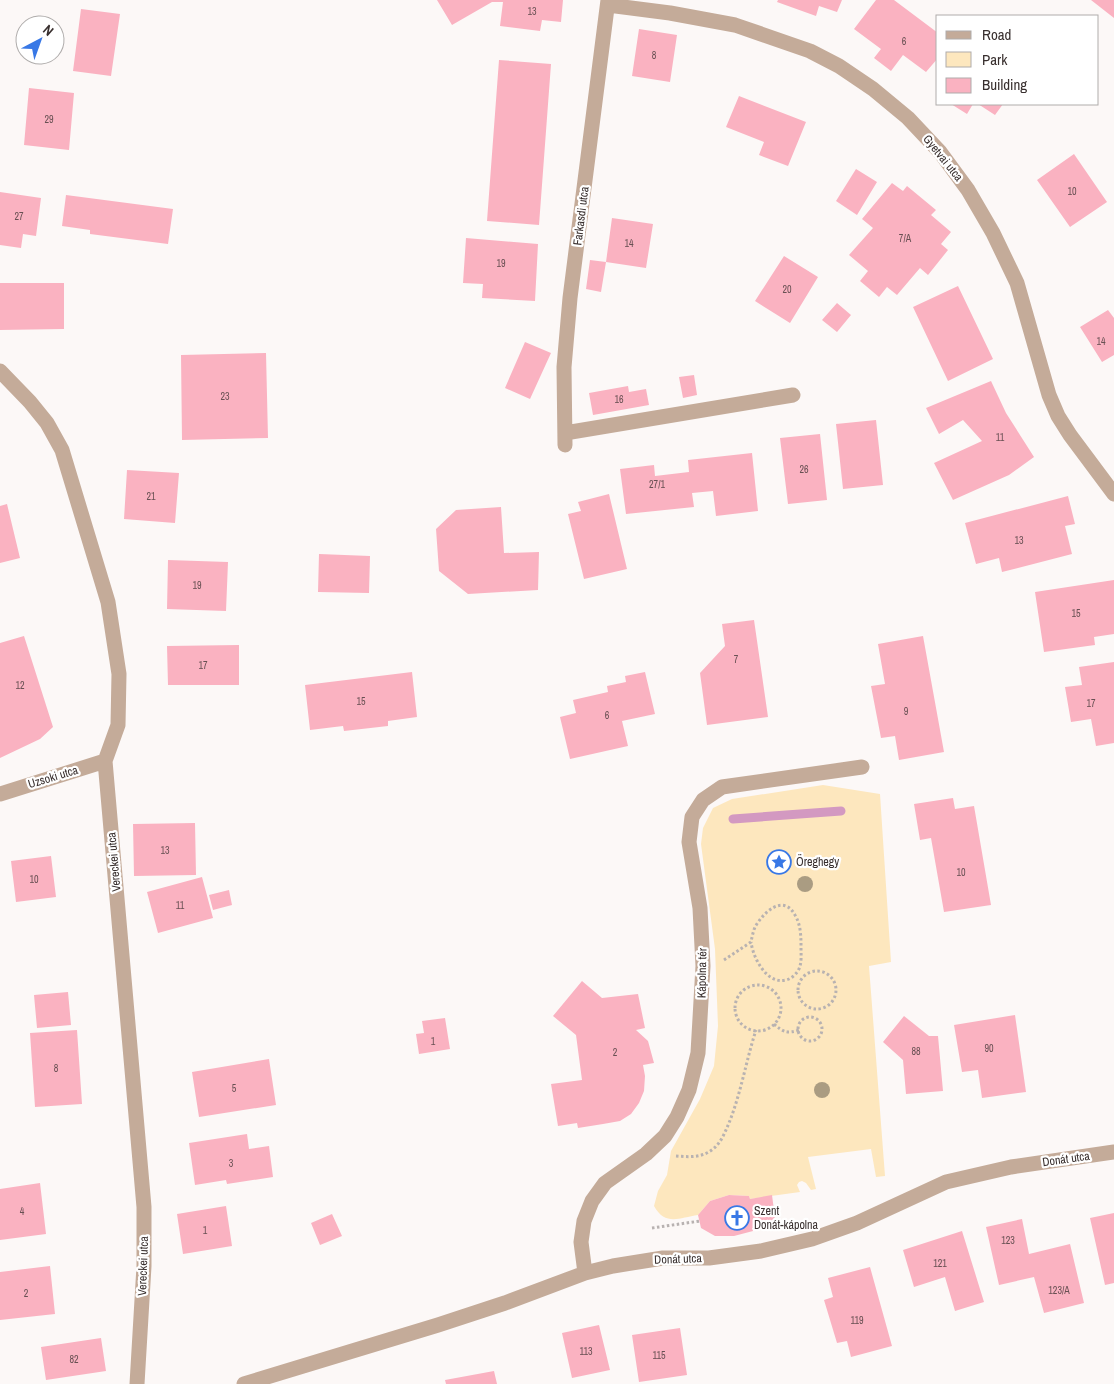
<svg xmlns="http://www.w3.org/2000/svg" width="1114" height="1384" font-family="'Archivo Narrow',sans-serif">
  <rect width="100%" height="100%" fill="#fcf8f7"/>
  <path fill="#fde7be" d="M823 785 880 794 891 962 869 966 885 1176 876 1177 871 1149 808 1157 816 1189 811 1190 806 1183 802 1181 799 1182 797 1185 800 1192 750 1199 749 1196 729 1195 710 1201 698 1215C679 1218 665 1226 654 1206L658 1191 667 1175 671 1151 700 1099 714 1066 718 1026 715 949 701 844 703 828 713 808 732 799Z"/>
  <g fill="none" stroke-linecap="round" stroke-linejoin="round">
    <path stroke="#d399c1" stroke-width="9" d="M733 819 841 811"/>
  </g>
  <path fill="#fab2c1" d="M437 0H563L561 22 542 20 540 31 500 26 503 2H492L452 25Z
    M778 0H842L837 12 819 6 816 16 777 2Z
    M876 0H894L938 33V58L926 72 903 55 891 71 874 58 881 49 854 29Z
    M1091 0H1114V18Z
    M81 9 120 14 111 76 73 71Z
    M639 29 677 35 670 82 632 76Z
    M499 60 551 64 539 225 487 221Z
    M29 88 74 93 69 150 24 145Z
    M739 96 806 122 788 166 759 155 764 142 726 127Z
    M951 104H973L967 114Z
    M978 104H1003L995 115Z
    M1074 154 1107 202 1070 227 1037 180Z
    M856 169 877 182 857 215 836 201Z
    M892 183 903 191 907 186 936 210 931 215 951 232 941 244 948 250 928 275 920 268 897 295 887 287 879 297 860 281 868 271 849 255 873 228 862 219Z
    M0 192 41 198 36 236 23 234 21 248 0 245Z
    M66 195 173 209 168 244 90 234V230L62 226Z
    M612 218 653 224 646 268 606 262Z
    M466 238 538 244 535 301 482 298 483 284 463 283Z
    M784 256 818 277 790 323 755 301Z
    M590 260 606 262 601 292 586 289Z
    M0 283H64V329L0 330Z
    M958 286 993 359 948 381 913 307Z
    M837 303 851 315 837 332 822 320Z
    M1108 310 1114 318V355L1102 362 1080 327Z
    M525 342 551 353 530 399 505 388Z
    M266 353 268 438 182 440 181 355Z
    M694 375 697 395 683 398 679 377Z
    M991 381 1006 413 1034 457 1009 475 953 500 934 463 982 441 963 420 939 434 926 408Z
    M628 386 629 392 646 389 649 405 593 415 589 393Z
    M876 420 883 485 843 489 836 424Z
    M820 434 827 500 788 504 780 438Z
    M752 453 758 511 716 516 713 491 692 493 694 507 626 514 620 469 654 465 655 476 689 472 688 460Z
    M127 470 179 473 175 523 124 519Z
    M609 494 627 569 584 579 568 514 581 511 578 502Z
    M1068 496 1075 524 1065 526 1072 554 1002 572 999 558 976 564 965 523Z
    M7 504 20 558 0 563V506Z
    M501 507 504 553 539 552 538 590 468 594 439 571 436 529 456 510Z
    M319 554 370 556 369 593 318 592Z
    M168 560 228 562 226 611 167 609Z
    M1114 580V634L1094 637 1095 645 1044 652 1035 592Z
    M754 620 768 717 707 725 700 673 725 646 722 624Z
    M24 636 53 727 40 739 0 758V643Z
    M923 636 944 752 899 760 895 736 881 738 871 686 885 684 878 644Z
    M239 645V685H168L167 646Z
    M1114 662V743L1096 746 1091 719 1071 722 1065 687 1082 685 1079 667Z
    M412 672 417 717 388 721V726L344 731 343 726 310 730 305 685Z
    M645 672 655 714 622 721 628 746 570 759 560 717 576 713 573 700 608 692 607 686 626 682 625 676Z
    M953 798 955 809 974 806 991 905 944 912 931 838 920 840 914 804Z
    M195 823 196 875 134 876 133 824Z
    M51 856 56 897 16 902 11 861Z
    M202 877 213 918 158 933 147 892Z
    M229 890 232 905 213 910 209 895Z
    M582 981 602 998 638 994 645 1028 636 1030 648 1041 654 1063 643 1065 645 1076 644 1091 639 1103 631 1114 620 1121 603 1124 578 1128 577 1123 558 1126 551 1084 582 1080 576 1035 553 1016Z
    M68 992 71 1025 37 1028 34 995Z
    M1015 1015 1026 1092 982 1098 978 1070 962 1072 954 1025Z
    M904 1016 929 1036H938L943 1091 906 1094 903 1060 883 1042Z
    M445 1018 450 1049 419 1054 416 1034 424 1033 422 1021Z
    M77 1030 82 1104 35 1107 30 1033Z
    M269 1059 276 1105 199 1117 192 1072Z
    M247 1134 249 1149 269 1146 273 1177 227 1184 226 1180 195 1185 189 1143Z
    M40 1183 46 1234 0 1240V1189Z
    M729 1195 749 1196 750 1199 772 1195 776 1226 752 1228 753 1231 734 1236H715L701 1228 698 1215 710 1201Z
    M226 1206 232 1246 183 1254 177 1214Z
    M1114 1213V1283L1105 1285 1090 1218Z
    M332 1214 342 1236 320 1245 311 1223Z
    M1022 1219 1029 1254 1070 1244 1084 1303 1044 1313 1034 1277 999 1285 986 1227Z
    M962 1231 984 1302 955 1311 945 1277 914 1287 903 1250Z
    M50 1266 55 1314 0 1320V1272Z
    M870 1267 892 1346 851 1357 847 1341 837 1343 824 1300 833 1297 828 1278Z
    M599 1325 610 1370 572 1378 562 1333Z
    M680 1328 687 1375 639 1382 632 1335Z
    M101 1338 106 1371 46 1380 41 1347Z
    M494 1371 497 1384H446L445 1380Z"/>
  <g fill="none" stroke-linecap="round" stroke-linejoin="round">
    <path stroke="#b8b2b1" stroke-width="3" stroke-dasharray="2.5 2.5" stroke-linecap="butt" d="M724 960 751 942C752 937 753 932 755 927 763 913 783 893 795 915 801 925 801 937 801 948 801 956 802 964 798 971 795 975 791 979 786 980 767 985 753 958 751 942
      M798 990a19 19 0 1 1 38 0a19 19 0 1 1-38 0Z
      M735 1008a23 23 0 1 1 46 0a23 23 0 1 1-46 0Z
      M798 1029a12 12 0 1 1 24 0a12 12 0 1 1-24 0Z
      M774 1024C783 1032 787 1034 799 1030
      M676 1156C689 1157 702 1158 713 1149 721 1143 725 1132 729 1123 741 1093 746 1061 756 1030
      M652 1228 700 1221"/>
    <path stroke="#c4ab99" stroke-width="15" d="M608 5 670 13 735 25 810 51 839 66 873 89 908 118 940 152 968 190 993 233 1017 283 1049 395 1058 416 1070 435 1114 494
      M0 371 30 402 47 423 62 450 108 602 119 674 118 725 105 761 144 1207V1266L137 1384
      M565 433 793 395
      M565 445 564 367 570 298 608 0
      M0 794 105 761
      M585 1273 581 1242 584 1221 592 1201 605 1183 646 1154 665 1136 677 1117 689 1090 698 1053 703 966 700 908 689 842 692 817 703 800 722 787 862 767
      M244 1384 438 1325 505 1303 585 1273 613 1266 663 1258H709L761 1251 812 1239 857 1223 946 1182 1011 1167 1114 1152"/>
  </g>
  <g fill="#aa9c82">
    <circle cx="805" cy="884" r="8"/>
    <circle cx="822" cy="1090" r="8"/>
  </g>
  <defs>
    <g id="sight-ring" transform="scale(1.25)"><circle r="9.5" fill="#fff" stroke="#3878e6" stroke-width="1.5"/><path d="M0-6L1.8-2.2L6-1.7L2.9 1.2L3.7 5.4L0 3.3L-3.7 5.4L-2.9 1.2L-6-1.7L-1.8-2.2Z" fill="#3878e6"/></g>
    <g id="church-ring" transform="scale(1.25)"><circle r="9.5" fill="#fff" stroke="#3878e6" stroke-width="1.5"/><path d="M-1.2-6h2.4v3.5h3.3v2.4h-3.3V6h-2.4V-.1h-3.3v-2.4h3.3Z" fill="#3878e6"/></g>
  </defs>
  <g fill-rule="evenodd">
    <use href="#sight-ring" x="779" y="862"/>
    <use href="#church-ring" x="737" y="1218"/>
  </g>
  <g text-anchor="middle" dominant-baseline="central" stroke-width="4.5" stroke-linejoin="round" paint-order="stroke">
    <g font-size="10" fill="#685053">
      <text x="532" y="11">13</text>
      <text x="904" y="41">6</text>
      <text x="654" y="55">8</text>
      <text x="49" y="119">29</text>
      <text x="1072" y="191">10</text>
      <text x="19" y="216">27</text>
      <text x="905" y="238">7/A</text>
      <text x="629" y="243">14</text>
      <text x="501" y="263">19</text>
      <text x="787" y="289">20</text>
      <text x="1101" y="341">14</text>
      <text x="225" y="396">23</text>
      <text x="619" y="399">16</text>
      <text x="1000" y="437">11</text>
      <text x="804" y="469">26</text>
      <text x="657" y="484">27/1</text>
      <text x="151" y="496">21</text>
      <text x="1019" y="540">13</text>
      <text x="197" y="585">19</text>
      <text x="1076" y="613">15</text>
      <text x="736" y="659">7</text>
      <text x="203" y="665">17</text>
      <text x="20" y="685">12</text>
      <text x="361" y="701">15</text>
      <text x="1091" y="703">17</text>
      <text x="906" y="711">9</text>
      <text x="607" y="715">6</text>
      <text x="165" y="850">13</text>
      <text x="961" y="872">10</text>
      <text x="34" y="879">10</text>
      <text x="180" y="905">11</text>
      <text x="433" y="1041">1</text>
      <text x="989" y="1048">90</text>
      <text x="916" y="1051">88</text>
      <text x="615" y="1052">2</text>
      <text x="56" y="1068">8</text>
      <text x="234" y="1088">5</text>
      <text x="231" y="1163">3</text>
      <text x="22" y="1211">4</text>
      <text x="205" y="1230">1</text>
      <text x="1008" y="1240">123</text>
      <text x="940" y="1263">121</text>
      <text x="1059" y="1290">123/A</text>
      <text x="26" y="1293">2</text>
      <text x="857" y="1320">119</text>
      <text x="586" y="1351">113</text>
      <text x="659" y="1355">115</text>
      <text x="74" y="1359">82</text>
    </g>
    <g font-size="12" fill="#382f2e" stroke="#fff">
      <text transform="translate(943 158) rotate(51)">Gyetvai utca</text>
      <text transform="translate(581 216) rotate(-83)">Farkasdi utca</text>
      <text transform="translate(53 777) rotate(-17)">Uzsoki utca</text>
      <text transform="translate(114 862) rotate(-95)">Vereckei utca</text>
      <text transform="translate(702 973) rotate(-89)">Kápolna tér</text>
      <text transform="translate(1066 1159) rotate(-8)">Donát utca</text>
      <text transform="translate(678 1259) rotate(-2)">Donát utca</text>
      <text transform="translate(143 1266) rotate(-88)">Vereckei utca</text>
    </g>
    <g font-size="12" fill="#382f2e" stroke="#fff" text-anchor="start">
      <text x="796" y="862">Öreghegy</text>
      <text x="754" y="1211">Szent<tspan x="754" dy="14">Donát-kápolna</tspan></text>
    </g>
  </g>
  <rect x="936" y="15" width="162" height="90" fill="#ffffff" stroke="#afacab"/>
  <rect x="946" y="31" width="25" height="8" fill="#c4ab99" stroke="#afacab"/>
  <text x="982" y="40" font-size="15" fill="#382f2e">Road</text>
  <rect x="946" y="52" width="25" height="15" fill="#fde7be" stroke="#afacab"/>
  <text x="982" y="65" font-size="15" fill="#382f2e">Park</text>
  <rect x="946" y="78" width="25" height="15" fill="#fab2c1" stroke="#afacab"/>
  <text x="982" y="90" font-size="15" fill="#382f2e">Building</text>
  <g transform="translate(40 40) rotate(41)"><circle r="24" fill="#ffffff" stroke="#afacab"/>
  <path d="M0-4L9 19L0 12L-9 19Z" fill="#3878e6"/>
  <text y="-8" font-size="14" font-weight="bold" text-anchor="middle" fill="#382f2e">N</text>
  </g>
</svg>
